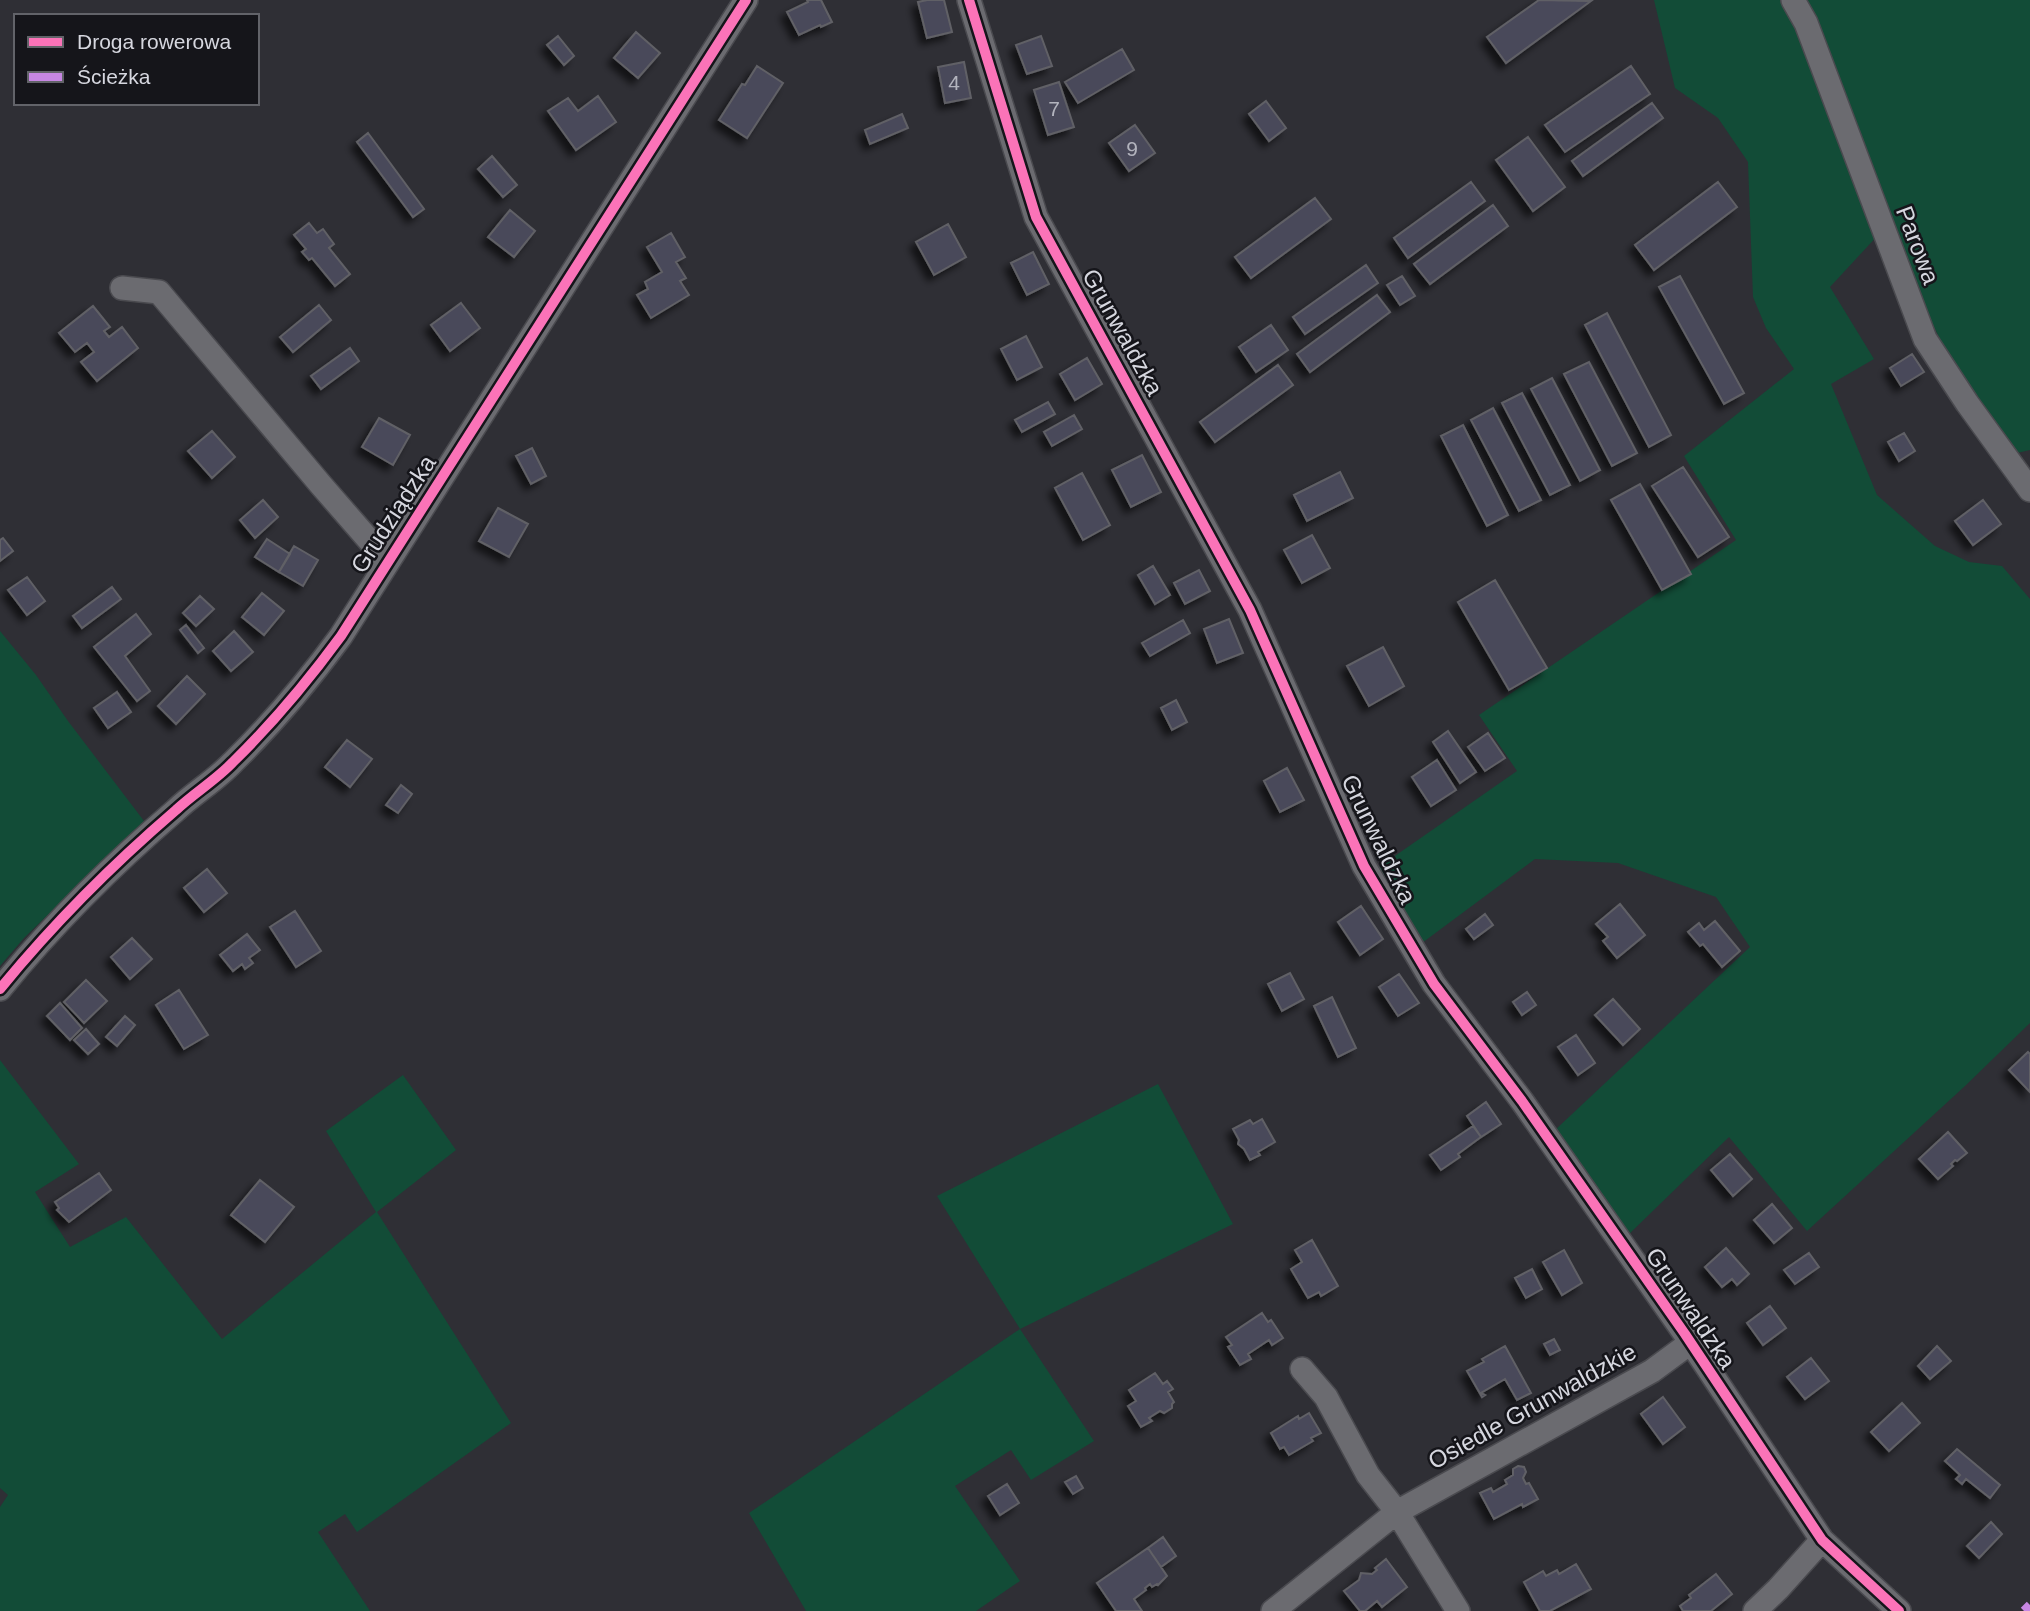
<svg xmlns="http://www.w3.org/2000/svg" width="2030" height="1611" font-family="Helvetica,sans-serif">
  <defs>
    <filter id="shadow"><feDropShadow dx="-6" dy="6" stdDeviation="3.5" flood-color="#0009"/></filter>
  </defs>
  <rect width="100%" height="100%" fill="#2f2f35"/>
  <path fill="#124c37" d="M1654 0H2030V450L2017 453 1947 353 1931 321 1892 220 1830 287 1874 359 1831 384 1877 495 1935 546 1969 562 2002 566 2030 599V1023L1965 1086 1807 1231 1729 1137 1626 1237 1554 1131 1750 947 1716 897 1618 863 1535 859 1422 943 1379 867 1517 771 1479 715 1736 540 1684 456 1794 369 1766 328 1753 297 1748 162 1718 118 1675 88Z
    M0 631 36 675 68 721 144 821 24 938 0 966Z
    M0 1060 79 1164 35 1192 70 1247 126 1217 222 1339 376 1212 326 1131 403 1075 456 1150 377 1212 511 1423 357 1532 345 1514 318 1532 370 1611H0V1507L8 1495 0 1488Z
    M1158 1084 1233 1224 1020 1329 1094 1441 1031 1480 1011 1450 955 1486 1020 1581 976 1611H806L749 1513 1020 1329 937 1196Z"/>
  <path fill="#4a495a" stroke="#616166" stroke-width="2" filter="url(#shadow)" d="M807 0H821L832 22 821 27 820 25 799 35 787 12 808 2Z
    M927 0H944L952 32 927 38 918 2Z
    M1539 0 1591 1 1506 63 1487 37Z
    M636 32 660 53 638 78 614 58Z
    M558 36 574 56 564 65 547 45Z
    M1041 36 1052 66 1027 74 1016 45Z
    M1122 49 1134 70 1078 103 1065 82Z
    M964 62 971 98 945 103 938 67Z
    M757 66 783 83 747 138 719 120 742 84 745 85Z
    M1631 66 1650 94 1565 152 1545 125Z
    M1059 82 1074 127 1048 135 1034 90Z
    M598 96 616 122 576 150 548 111 568 98 578 111Z
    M1266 101 1286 128 1269 141 1249 114Z
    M1652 103 1663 118 1583 176 1572 161Z
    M902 114 908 128 870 144 865 130Z
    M1135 125 1155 153 1129 171 1109 143Z
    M368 133 424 209 413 217 357 142Z
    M1528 137 1565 187 1533 211 1496 160Z
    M492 156 517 185 503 197 478 169Z
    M1471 182 1485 201 1408 258 1394 238Z
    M1718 182 1737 207 1654 270 1635 245Z
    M1315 198 1331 219 1251 278 1235 257Z
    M1493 205 1508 226 1430 284 1414 264Z
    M510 210 535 231 514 257 488 237Z
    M309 223 317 233 323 229 334 244 329 248 350 274 335 286 312 258 309 260 302 252 306 249 294 235Z
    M948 224 966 257 934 275 916 242Z
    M671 233 685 257 676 262 686 278 680 281 689 295 651 318 637 295 648 289 645 282 662 272 647 247Z
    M1033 252 1049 284 1027 295 1011 263Z
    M1366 265 1378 283 1305 334 1293 317Z
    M1402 276 1415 296 1400 305 1387 285Z
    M1680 276 1744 393 1724 404 1659 287Z
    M1377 295 1390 312 1310 372 1297 354Z
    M461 303 480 328 450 351 431 325Z
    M319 305 331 320 293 352 280 337Z
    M93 306 110 327 104 331 109 337 122 327 138 348 97 381 81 362 94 352 87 343 75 352 59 333Z
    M1607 313 1671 435 1649 447 1585 325Z
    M1271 325 1288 350 1256 372 1239 347Z
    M1026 336 1042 367 1017 380 1001 349Z
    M350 348 359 361 321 389 311 376Z
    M1912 354 1924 372 1901 386 1890 368Z
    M1087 358 1102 384 1075 400 1060 374Z
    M1589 362 1637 453 1612 466 1564 374Z
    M1278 365 1293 385 1215 442 1200 422Z
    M1552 378 1600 470 1580 481 1531 389Z
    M1522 393 1570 485 1550 495 1502 403Z
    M1048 402 1055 414 1022 432 1015 420Z
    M1493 408 1541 500 1519 511 1471 420Z
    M1074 415 1082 429 1052 446 1044 432Z
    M379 418 410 435 393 465 362 447Z
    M1463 425 1508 515 1487 526 1441 436Z
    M212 431 235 457 212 478 188 451Z
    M1904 433 1915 451 1899 461 1888 442Z
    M532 448 546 476 531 484 516 456Z
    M1142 455 1161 492 1131 507 1112 470Z
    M1683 467 1729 537 1698 557 1652 486Z
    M1340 472 1353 498 1307 521 1294 495Z
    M1082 473 1110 525 1083 540 1055 488Z
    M1640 484 1691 574 1662 590 1611 500Z
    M263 500 278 517 255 538 240 520Z
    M1983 500 2001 524 1973 545 1955 521Z
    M498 508 528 524 509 557 479 541Z
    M1312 535 1330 568 1302 583 1284 550Z
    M3 538 13 551 0 561V540Z
    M267 539 290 554 279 572 255 557Z
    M294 546 318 560 303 586 279 572Z
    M1153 566 1170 595 1155 604 1138 575Z
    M1199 570 1210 591 1185 604 1174 583Z
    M27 577 45 601 27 615 8 590Z
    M1495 580 1547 668 1509 690 1458 602Z
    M112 587 121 599 82 628 73 616Z
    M262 593 284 611 264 635 242 617Z
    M200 596 214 609 196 626 183 613Z
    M136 614 151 634 125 656 150 691 137 701 94 647Z
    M1229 619 1243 653 1217 663 1204 629Z
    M1183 620 1190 633 1150 656 1142 643Z
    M186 625 204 648 198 653 180 630Z
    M234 631 253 652 231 671 213 651Z
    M1383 647 1404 686 1369 706 1347 666Z
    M187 676 205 694 176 724 158 706Z
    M117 692 131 712 108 728 94 708Z
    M1176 700 1187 722 1172 730 1161 708Z
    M1448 731 1476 772 1460 783 1433 742Z
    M1488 733 1505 758 1485 771 1468 747Z
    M347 740 372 759 350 787 325 767Z
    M1437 760 1456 790 1431 806 1412 777Z
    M1287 768 1304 800 1280 812 1264 781Z
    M401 785 412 794 398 813 386 805Z
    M207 869 227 893 204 912 184 888Z
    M1620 904 1645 935 1617 958 1603 941 1608 937 1596 924Z
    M1361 906 1383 939 1360 955 1338 922Z
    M295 911 321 951 296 967 270 927Z
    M1485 914 1493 925 1474 939 1466 929Z
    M1715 921 1740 951 1722 967 1703 944 1700 946 1688 932 1699 923 1704 930Z
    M247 934 260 950 249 958 253 963 245 969 242 964 233 971 220 955Z
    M132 938 152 959 130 979 111 957Z
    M1290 973 1304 999 1282 1011 1268 984Z
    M1399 974 1419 1003 1398 1016 1379 987Z
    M86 980 107 1001 84 1023 64 1002Z
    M179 990 208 1035 184 1049 156 1005Z
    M1527 992 1536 1005 1522 1015 1513 1002Z
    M1332 997 1356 1048 1338 1057 1314 1006Z
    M1613 999 1640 1029 1623 1045 1595 1015Z
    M60 1003 82 1028 70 1040 47 1016Z
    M125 1016 135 1025 117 1046 106 1037Z
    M86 1029 99 1044 88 1054 74 1040Z
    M1576 1035 1595 1063 1578 1075 1558 1047Z
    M2028 1052 2030 1054V1092L2009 1070Z
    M1486 1102 1501 1124 1481 1137 1467 1116Z
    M1262 1119 1275 1142 1258 1152 1260 1155 1250 1160 1244 1149 1238 1144 1239 1140 1233 1129 1250 1120 1253 1124Z
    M1473 1126 1481 1137 1458 1154 1460 1157 1441 1170 1430 1155Z
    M1948 1132 1967 1153 1957 1161 1955 1160 1951 1164 1953 1166 1938 1179 1919 1159Z
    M1730 1154 1752 1179 1733 1196 1711 1170Z
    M99 1173 111 1190 69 1222 57 1210 59 1208 55 1202Z
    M260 1180 294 1207 265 1242 231 1215Z
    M1772 1204 1792 1228 1774 1243 1754 1220Z
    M1312 1240 1338 1286 1321 1296 1319 1292 1308 1298 1291 1269 1302 1262 1295 1250Z
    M1726 1248 1749 1274 1737 1285 1732 1279 1722 1287 1705 1267Z
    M1564 1250 1582 1283 1562 1295 1543 1262Z
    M1809 1253 1819 1267 1795 1284 1784 1270Z
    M1532 1269 1542 1289 1526 1298 1515 1278Z
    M1770 1306 1786 1328 1763 1345 1747 1323Z
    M1262 1313 1268 1322 1271 1320 1283 1338 1272 1345 1269 1340 1248 1354 1251 1359 1240 1365 1228 1347 1232 1345 1226 1337Z
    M1554 1339 1560 1350 1550 1355 1544 1344Z
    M1505 1346 1531 1393 1517 1400 1505 1379 1481 1393 1485 1395 1482 1397 1467 1371 1484 1362 1482 1359Z
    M1937 1346 1951 1361 1930 1379 1918 1366Z
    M1811 1358 1829 1381 1805 1399 1787 1377Z
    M1155 1373 1163 1384 1167 1381 1173 1389 1168 1392 1174 1402 1172 1404V1408L1164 1413 1160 1411 1149 1418 1152 1421 1141 1427 1128 1406 1136 1401 1129 1390Z
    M1663 1397 1685 1427 1663 1444 1641 1414Z
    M1902 1403 1920 1423 1889 1451 1871 1432Z
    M1309 1413 1321 1433 1311 1438 1313 1441 1289 1455 1284 1447 1280 1449 1271 1433 1298 1416 1299 1419Z
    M1957 1449 2000 1485 1990 1498 1966 1479 1962 1484 1956 1479 1960 1475 1945 1461Z
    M1518 1466 1524 1467 1526 1472 1523 1478 1526 1484 1529 1483 1538 1499 1523 1507 1522 1504 1494 1519 1480 1493 1491 1488 1493 1492 1507 1484 1505 1480 1513 1475V1469Z
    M1076 1476 1083 1488 1073 1494 1065 1482Z
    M1007 1484 1019 1503 1000 1515 988 1496Z
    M1991 1522 2002 1534 1979 1558 1967 1546Z
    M1163 1537 1176 1556 1161 1567 1148 1548Z
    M1148 1548 1167 1576 1158 1585 1157 1584 1152 1587 1150 1584 1145 1588 1146 1590 1134 1599 1142 1611H1116L1097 1583Z
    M1386 1559 1407 1587 1382 1607 1377 1601 1365 1611H1360L1344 1591 1359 1580 1361 1573 1372 1574 1377 1570 1375 1568Z
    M1576 1564 1591 1589 1550 1611H1540L1524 1582 1543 1571 1546 1576 1557 1570 1559 1574Z
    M1716 1574 1732 1594 1711 1611H1683L1680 1606 1691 1598 1689 1595Z"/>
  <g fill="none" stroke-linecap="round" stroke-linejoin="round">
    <g stroke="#4a4a4f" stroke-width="26">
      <path id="minor" d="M969 0 1036 217 1250 610 1364 866 1434 984 1522 1101 1685 1334 1822 1540 1899 1611
        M1793 0 1806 23 1925 339 1967 403 2030 490
        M122 288 159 292 321 485 388 562
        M0 989C53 924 112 865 176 810 194 793 216 780 233 762 273 723 308 681 341 636L746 0
        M1302 1369 1326 1397 1368 1475 1397 1512 1458 1611
        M1273 1611 1397 1512 1652 1371 1690 1343
        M1755 1611 1778 1589 1822 1540"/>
    </g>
    <use href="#minor" stroke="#6b6b70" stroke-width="23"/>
    <path stroke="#c787e3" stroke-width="9" stroke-dasharray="18 9" stroke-linecap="butt" d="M2024 1611 2030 1605"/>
    <g stroke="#15151a" stroke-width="15">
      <path id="cycleway" d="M969 0 1036 217 1250 610 1364 866 1434 984 1522 1101 1685 1334 1822 1540 1899 1611
        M0 989C53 924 112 865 176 810 194 793 216 780 233 762 273 723 308 681 341 636L746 0"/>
    </g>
    <use href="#cycleway" stroke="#fb73b8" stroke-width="10"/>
  </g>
  <g text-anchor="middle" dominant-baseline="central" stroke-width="5" stroke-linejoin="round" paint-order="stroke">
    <g font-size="21" fill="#b3b4be">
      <text x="954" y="82">4</text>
      <text x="1054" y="108">7</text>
      <text x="1132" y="148">9</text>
    </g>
    <g font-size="24" fill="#d6d7df" stroke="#15151a">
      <text transform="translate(1918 245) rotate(69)">Parowa</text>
      <text transform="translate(1123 332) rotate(61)">Grunwaldzka</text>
      <text transform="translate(393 514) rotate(-57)">Grudziądzka</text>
      <text transform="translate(1379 839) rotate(64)">Grunwaldzka</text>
      <text transform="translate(1691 1308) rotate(56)">Grunwaldzka</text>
      <text transform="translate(1532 1406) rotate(-29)">Osiedle Grunwaldzkie</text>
    </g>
  </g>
  <rect x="14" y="14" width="245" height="91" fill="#15151a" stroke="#626369" stroke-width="2"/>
  <rect x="28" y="37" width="35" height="10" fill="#fb73b8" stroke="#626369" stroke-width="2"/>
  <text x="77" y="49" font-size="21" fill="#d6d7df">Droga rowerowa</text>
  <rect x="28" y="72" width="35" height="10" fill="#c787e3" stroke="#626369" stroke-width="2"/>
  <text x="77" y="84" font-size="21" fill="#d6d7df">Ścieżka</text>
</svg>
